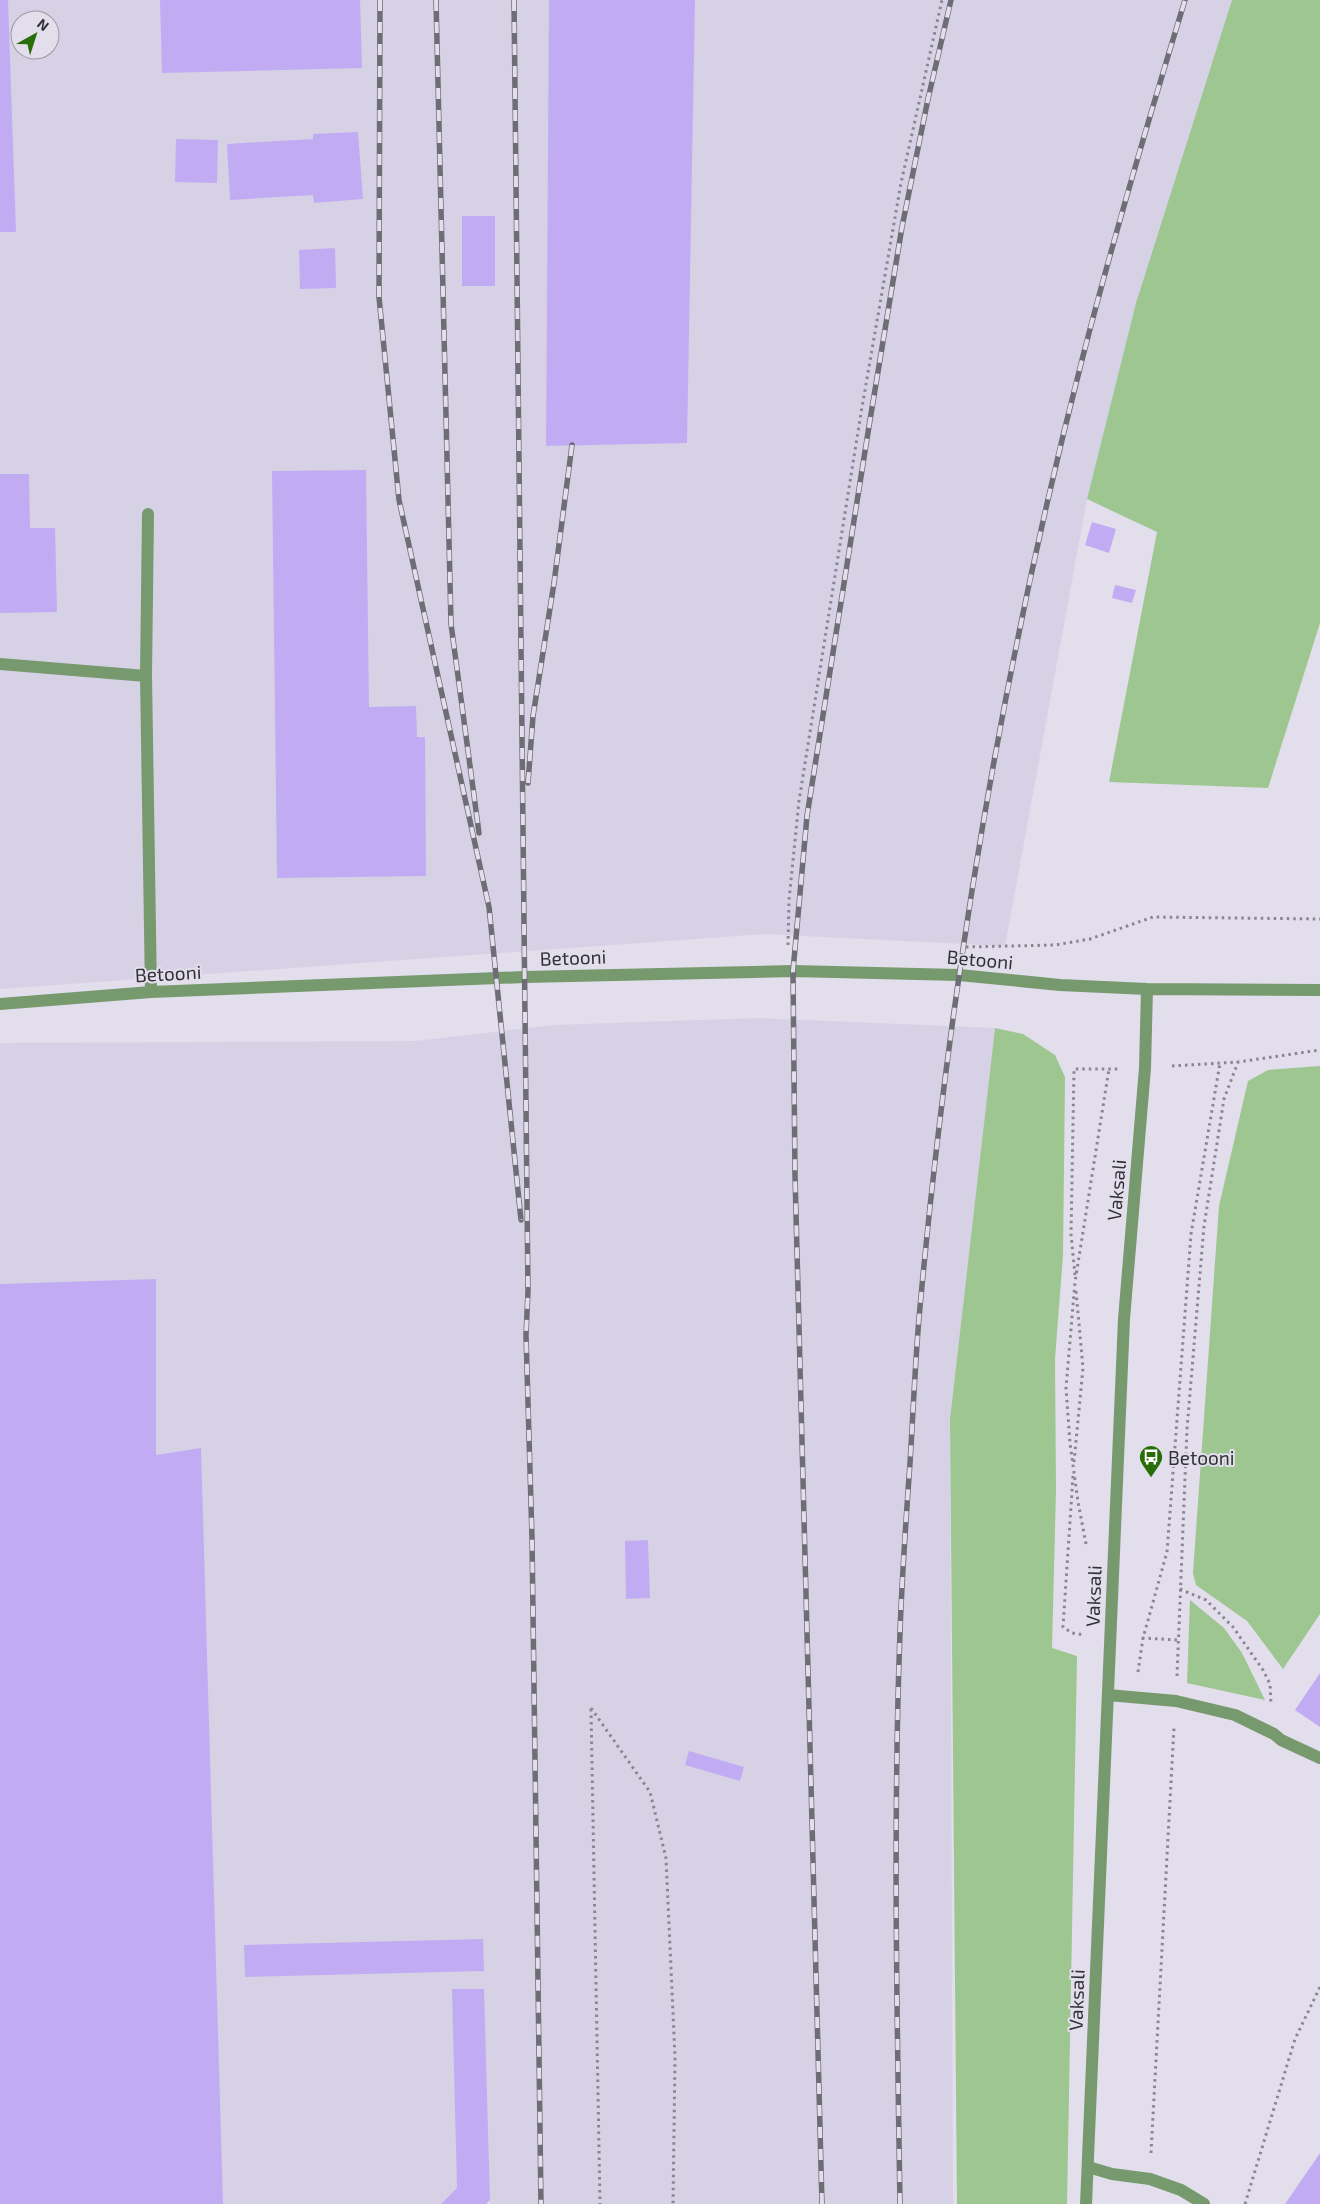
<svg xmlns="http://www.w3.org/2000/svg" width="1320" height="2204" font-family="'Exo 2',sans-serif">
  <rect width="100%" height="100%" fill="#e2deec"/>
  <path fill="#d7d1e5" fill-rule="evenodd" d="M0 0H1232L1136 303 1087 499 1005 946 765 934 0 989ZM20 20H50V50H20Z
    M759 1018 995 1028 950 1419 953 2204H490V2201L486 2204H0V1043L415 1041 555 1025Z"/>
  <path fill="#9dc691" d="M1232 0H1320V623L1268 788 1109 782 1157 532 1087 499 1136 303Z
    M995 1028 1023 1034 1055 1055 1065 1077 1063 1255 1055 1359 1056 1490 1052 1648 1077 1656 1067 2204H957L950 1419Z
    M1320 1066V1614L1283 1669 1247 1621 1196 1585 1193 1573 1219 1206 1248 1081 1268 1070Z
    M1190 1600 1224 1628 1242 1653 1265 1700 1187 1683Z"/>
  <path fill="#c1acf4" d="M0 0H8L16 232H0Z
    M160 0H360L362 68 162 73Z
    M549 0H695L687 443 546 446Z
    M358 132 363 199 314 203 313 195 230 200 227 144 313 139V134Z
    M176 139 218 140 217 183 175 182Z
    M462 216H495V286H462Z
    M335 248 336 288 300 289 299 250Z
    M366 470 369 707 416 706 417 737H425L426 876 277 878 272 471Z
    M0 474H29L30 528H55L57 612 0 613Z
    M1092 522 1116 529 1109 553 1085 545Z
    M1115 585 1136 590 1132 603 1112 598Z
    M156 1279V1455L201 1448 223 2204H0V1284Z
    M648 1540 650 1598 626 1599 625 1541Z
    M1320 1673V1727L1295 1710Z
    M689 1751 744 1767 740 1781 685 1765Z
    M483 1939 484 1971 245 1977 244 1945Z
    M452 1989H484L490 2200 486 2204H441L457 2188Z
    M1320 2153V2204H1285Z"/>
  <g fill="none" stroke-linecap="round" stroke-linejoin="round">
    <path stroke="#898690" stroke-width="3" stroke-dasharray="2.5 4" stroke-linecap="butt" d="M788 945 789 900 799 801 861 413 901 183 942 0
      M966 947 1055 945 1090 939 1153 917 1320 919
      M1172 1066 1238 1062 1320 1050
      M1075 1275 1071 1234 1074 1069H1118
      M1074 1462 1083 1368 1076 1291
      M1073 1476 1063 1627 1072 1633 1085 1635
      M1086 1544 1078 1502 1070 1443 1066 1388 1075 1282 1109 1069
      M1180 1589 1206 1600 1233 1627 1263 1670 1270 1684 1271 1704
      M1142 1638 1178 1640
      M1138 1672 1143 1638 1167 1552 1191 1234 1220 1063
      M1177 1676 1187 1429 1204 1226 1224 1099 1238 1062
      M591 1708 650 1792 666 1858 675 2057 673 2204
      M591 1709 600 2204
      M1151 2153 1174 1727
      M1245 2204 1295 2039 1320 1987"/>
    <path stroke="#77996e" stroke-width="12" d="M148 514 146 676 151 992
      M0 664 146 676
      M0 1004 151 992 524 977 793 971 959 975 1060 985 1147 989 1320 990
      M1108 1695 1176 1701 1235 1715 1274 1734 1281 1740 1320 1758
      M1088 2167 1112 2174 1150 2179 1181 2190 1204 2204
      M1086 2204 1124 1319 1145 1068 1147 989"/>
    <g stroke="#6e6c74" stroke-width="5.5">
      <path id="rail" d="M380 0 379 297 399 500 489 907 521 1220
        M436 0 451 624 479 833
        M514 0 528 1291 526 1335 532 1538 541 2204
        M528 783 533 716 554 583 572 445
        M822 2204 795 1175 793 971 807 816 870 420 902 227 928 99 951 0
        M900 2204C897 2013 893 1822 900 1632 902 1575 906 1519 910 1463 913 1415 915 1366 919 1318 948 996 1002 669 1083 356 1114 236 1149 118 1185 0"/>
    </g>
    <use href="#rail" stroke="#e2deec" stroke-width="4" stroke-dasharray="11" stroke-linecap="butt"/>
  </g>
  <defs>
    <g id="bus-pin" transform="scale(1.25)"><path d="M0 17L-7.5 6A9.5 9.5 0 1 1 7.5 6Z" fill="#286d07" stroke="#e2deec"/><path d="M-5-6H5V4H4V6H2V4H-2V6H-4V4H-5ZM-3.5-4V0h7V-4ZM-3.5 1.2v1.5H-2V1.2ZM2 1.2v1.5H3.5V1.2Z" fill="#fff"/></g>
  </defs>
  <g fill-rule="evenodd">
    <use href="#bus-pin" x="1151" y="1457"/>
  </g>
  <g text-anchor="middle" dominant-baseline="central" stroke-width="4" stroke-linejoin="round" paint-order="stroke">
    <g font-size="19" fill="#323136" stroke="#e2deec">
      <text transform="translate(573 957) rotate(-2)">Betooni</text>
      <text transform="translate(980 959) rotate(5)">Betooni</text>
      <text transform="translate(168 973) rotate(-3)">Betooni</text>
      <text transform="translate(1116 1190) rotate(-85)">Vaksali</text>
      <text transform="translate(1093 1596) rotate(-88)">Vaksali</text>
      <text transform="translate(1076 2000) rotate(-88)">Vaksali</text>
    </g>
    <g font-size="19" fill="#323136" stroke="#e2deec" text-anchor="start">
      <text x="1168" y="1457">Betooni</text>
    </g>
  </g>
  <g transform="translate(35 35) rotate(39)"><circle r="24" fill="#e2deec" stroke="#9c99a3"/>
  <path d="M0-4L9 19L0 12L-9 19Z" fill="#286d07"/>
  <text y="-8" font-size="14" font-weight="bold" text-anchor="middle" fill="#323136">N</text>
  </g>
</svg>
